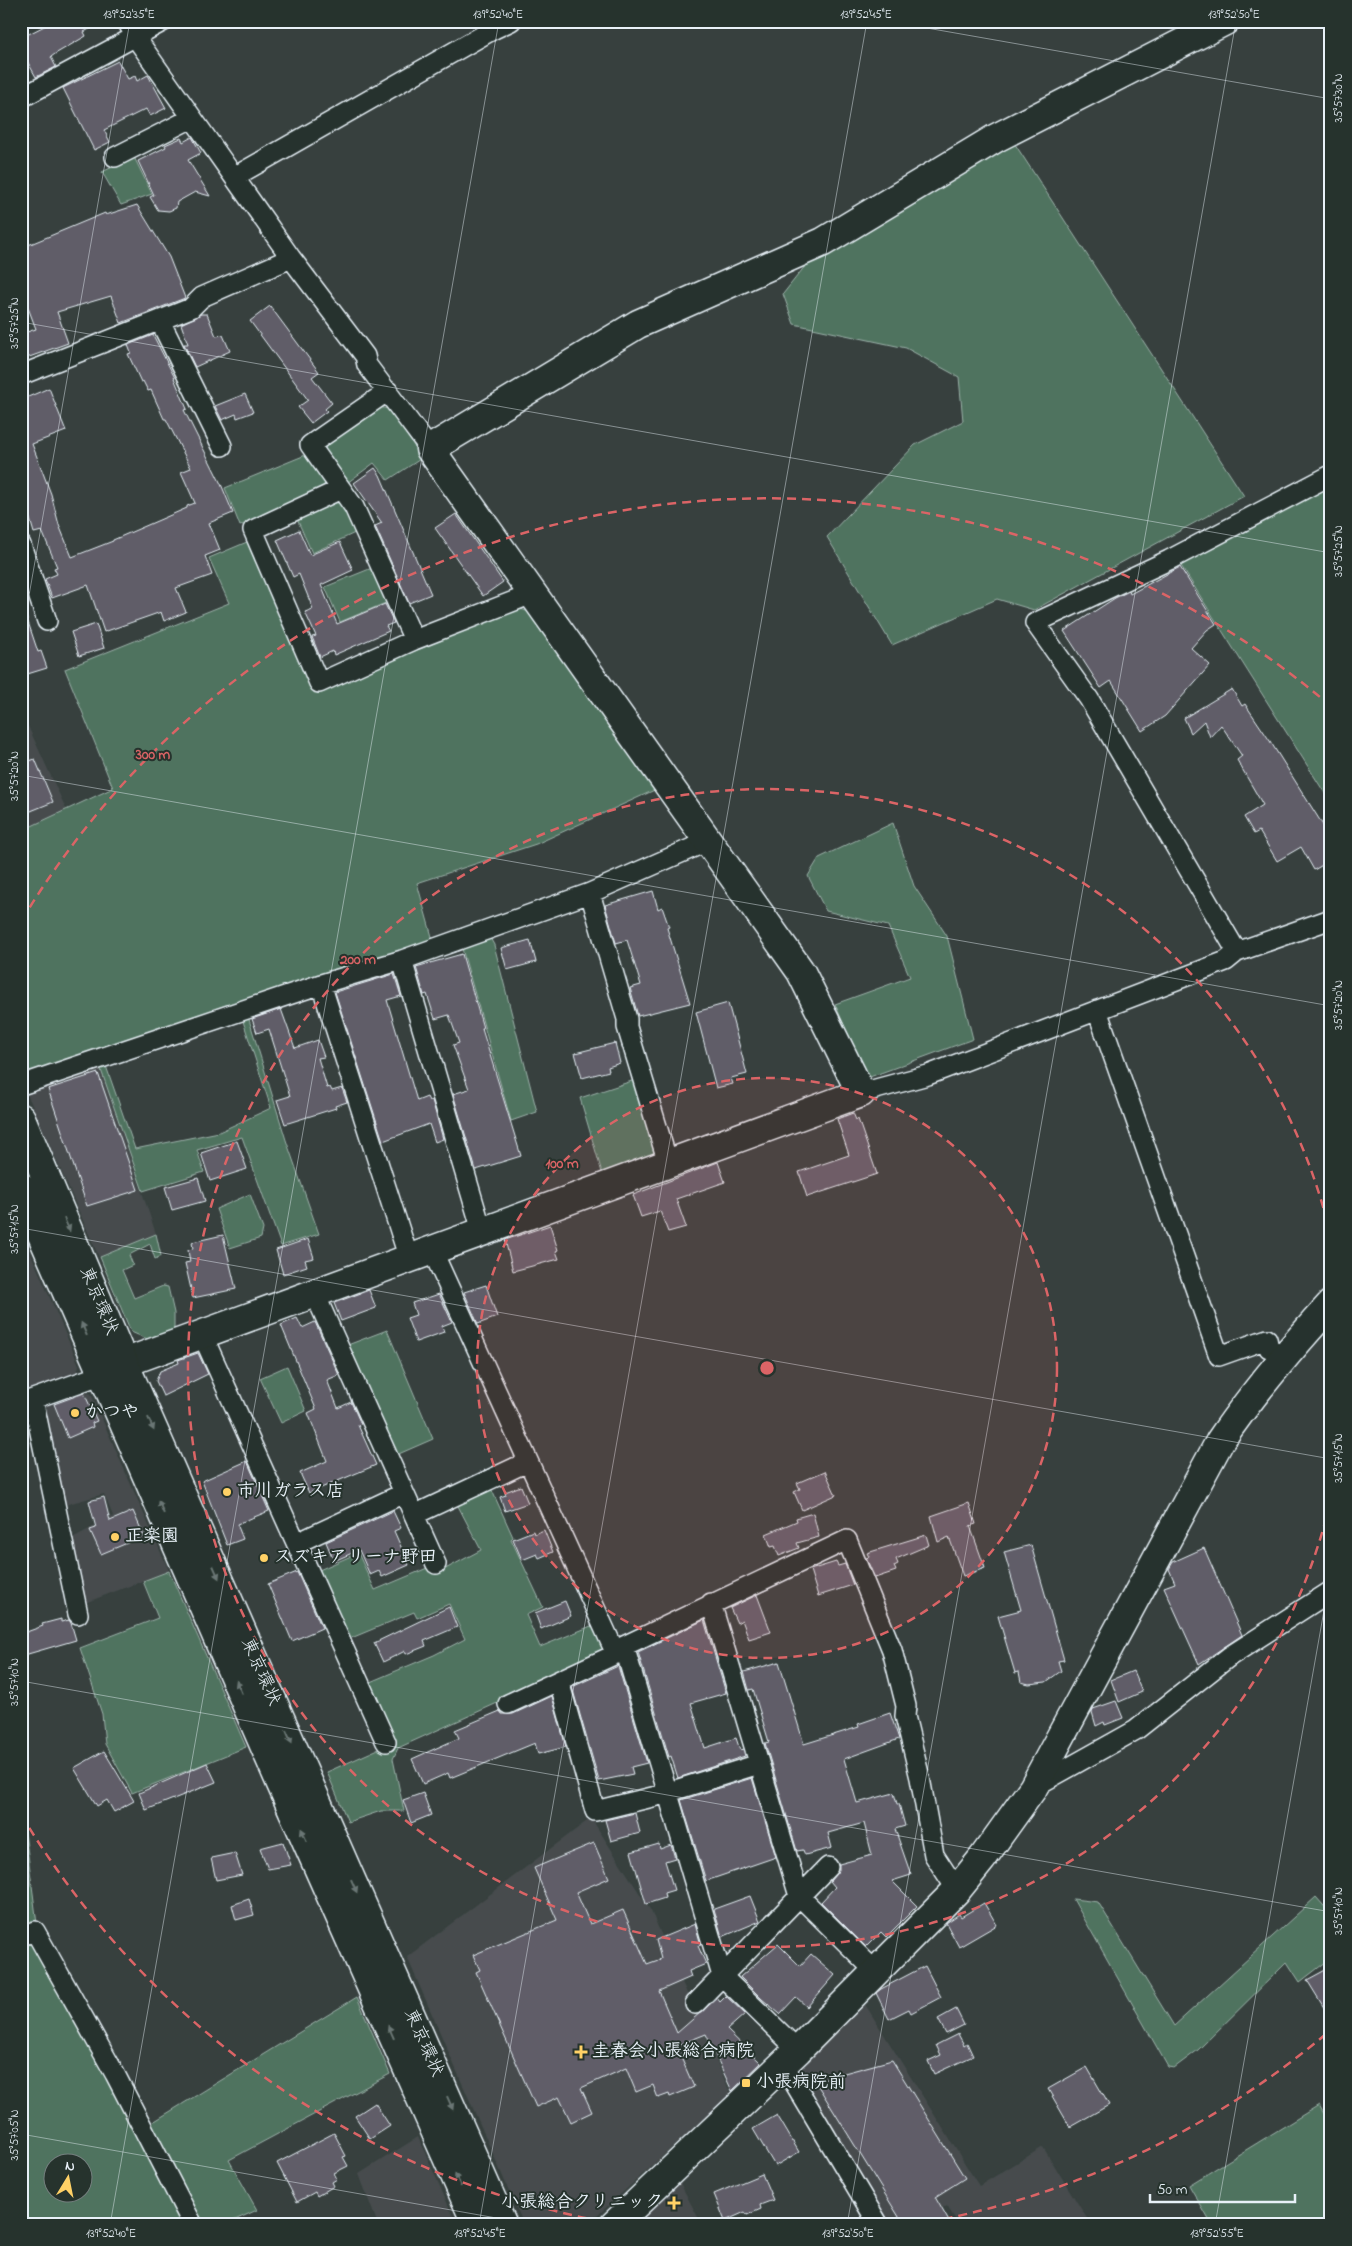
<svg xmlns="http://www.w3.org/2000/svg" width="1352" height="2246" font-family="'Indie Flower','Klee One',sans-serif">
  <rect width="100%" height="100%" fill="#37403e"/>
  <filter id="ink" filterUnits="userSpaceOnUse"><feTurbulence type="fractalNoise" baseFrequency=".02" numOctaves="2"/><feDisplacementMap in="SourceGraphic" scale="10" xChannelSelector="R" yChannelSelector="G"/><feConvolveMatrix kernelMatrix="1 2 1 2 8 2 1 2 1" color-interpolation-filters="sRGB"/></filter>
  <g filter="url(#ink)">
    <path fill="#464c4d" d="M21 711 67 811 21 831Z
      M99 1064 156 1234 99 1257 25 1089Z
      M21 1231 79 1365 77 1373 21 1393Z
      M83 1391 91 1394 169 1571 82 1604 69 1540 113 1516 104 1494 61 1506 39 1405Z
      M591 1818 651 1911 731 2094 587 2225H524L407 1957Z
      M863 2001 979 2186 1043 2147 1091 2225H959L947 2206 916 2225H886L794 2071Z
      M418 2137 457 2225H378L359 2174Z
      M679 2181 702 2225H636Z"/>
    <path fill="#50735e" stroke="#9cb2ab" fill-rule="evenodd" d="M1009 135 1244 496 1034 610 997 599 892 645 827 537 915 445 963 421 959 377 906 348 794 324 783 294 817 251Z
      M134 157 152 194 121 205 102 172Z
      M379 407 389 409 422 458 388 480 374 463 347 483 325 453 326 443Z
      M308 454 326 479 323 489 240 526 225 488Z
      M1331 482V803L1178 561Z
      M334 502 342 504 357 532 312 553 297 519Z
      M247 542 314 693 518 608 532 613 659 788 536 844 417 883 434 944 21 1078V831L113 788 65 669 229 603 209 558Z
      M372 568 388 602 340 622 325 587Z
      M893 823 914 886 947 936 973 1039 867 1078 835 1004 910 977 888 926 826 911 808 876 819 858Z
      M489 936 494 945 537 1112 511 1121 461 945Z
      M247 1013 286 1140 319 1234 281 1246 242 1137 197 1150 204 1172 143 1191 99 1064ZM242 1018 271 1108 219 1132 135 1149 106 1066Z
      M638 1079 658 1156 603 1176 580 1098Z
      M250 1194 263 1229 261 1238 230 1248 216 1209Z
      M156 1234 161 1256 155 1259 150 1244 129 1255 133 1265 122 1270 134 1298 163 1286 168 1287 174 1313V1334L152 1341 131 1332 100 1257Z
      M387 1330 433 1439 394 1456 345 1346Z
      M287 1366 306 1411 281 1423 260 1378Z
      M490 1486 513 1537 511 1539 543 1607 526 1615 540 1647 596 1624 605 1643 601 1656 398 1748 393 1759 404 1811H381L348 1822 327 1772 385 1746 396 1744 370 1682 434 1655 465 1639 449 1604 417 1618 414 1612 349 1639 319 1570 358 1553 375 1590 432 1566 436 1574 481 1550 456 1502Z
      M169 1571 246 1747 132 1793 105 1744 102 1714 80 1648 158 1618 143 1581Z
      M21 1801 37 1924 140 2130 357 1997 390 2074 229 2160 257 2210 224 2225H21ZM52 2164H82V2194H52Z
      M1316 1897 1331 1914V1958L1300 1982 1287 1962 1198 2050 1174 2068 1168 2067 1073 1899 1098 1902 1174 2026Z
      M1319 2105 1331 2126V2225H1212L1189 2185Z"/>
    <path fill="#605d67" stroke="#e8f1f8" d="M54 21H104L84 32 86 36 55 54 51 57 56 67 36 77 21 50V38Z
      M118 61 128 79 135 76 137 81 148 75 166 108 150 116 146 109 104 130 110 142 94 150 63 88Z
      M192 137 201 153 188 160 210 196 195 192 177 202 176 208 169 211 158 210 150 197 154 195 138 161 166 147 165 145 181 138 183 142Z
      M137 205 169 257 185 298 121 323 111 296 57 312 68 343 21 360V334L36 329 21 289V248L105 213 106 215Z
      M270 306 319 372 312 377 332 403 325 409 327 411 311 423 298 407 308 400 250 321Z
      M201 314H207L216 336 223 335 230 351 195 367 184 344H188L181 324Z
      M153 335 175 378H174L187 409 184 410 221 484 233 513 209 523 220 550 205 556 212 575 176 588 186 612 164 621 161 612 104 632 88 585 52 598 45 579 57 574 54 568 57 567 42 531 34 533 25 502 21 503V400L49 388 66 431 32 444 51 494 59 525 72 557 113 541V540L187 508V506L195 503 181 472 191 468 166 419H164L151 390 148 391 143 381 141 382 128 354 131 353 128 345Z
      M245 394 253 412 237 418 236 414 222 420 215 406Z
      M375 468 380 475 431 594 409 603 375 526 382 523 354 483Z
      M456 514 503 582 483 596 435 528Z
      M299 530 310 555 340 542 353 570 321 585 337 624 385 604 394 623 386 626 389 631 334 655 333 651 320 657 312 637 316 636 305 612 313 609 299 574 293 577 277 540Z
      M1180 567 1216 624 1207 630 1191 648 1210 665 1165 716 1142 731 1111 681 1101 688 1064 631 1115 598 1129 591 1130 594Z
      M21 610H24L38 652 41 651 47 668 21 676Z
      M96 624 104 648 79 656 71 632Z
      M1232 689 1242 706 1245 704 1270 741 1331 838V860L1314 870 1301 847 1277 861 1259 831 1254 834 1244 817 1263 805 1237 760 1242 756 1221 725 1210 737 1204 721 1191 733 1184 718Z
      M35 759 53 802 21 815V764Z
      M653 891 658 909 662 907 669 927 667 928 690 1003 638 1016 630 988 641 985 627 940 616 943 605 905Z
      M530 940 536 962 507 970 501 948Z
      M462 954 483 1028 482 1029 521 1156 476 1170 453 1094 469 1089 453 1045 459 1043 449 1015 435 1019 427 994 424 995 416 967Z
      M394 974 401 996 387 1000 417 1101 427 1097 429 1101 432 1100 443 1139 435 1142 429 1124 383 1141 335 992Z
      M728 1003 747 1074 731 1078 733 1084 716 1088 696 1012Z
      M281 1009 295 1048 318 1040 324 1057 318 1058 327 1088 330 1087 332 1091 342 1088 347 1102 335 1106 336 1108 285 1124 277 1100 290 1096 269 1029 257 1033 252 1019Z
      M615 1043 620 1063 608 1067 609 1071 582 1078 575 1053Z
      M98 1073 138 1190 87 1206 48 1089Z
      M853 1113 856 1120 858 1119 877 1174 807 1197 799 1172 849 1155 837 1119Z
      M237 1141 247 1169 210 1181 201 1153Z
      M718 1162 725 1182 676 1199 686 1227 668 1232 660 1211 641 1217 633 1195Z
      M198 1178 205 1201 172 1210 165 1187Z
      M550 1225 558 1250 556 1251 559 1259 513 1271 505 1240Z
      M223 1235 236 1289 193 1298 185 1263 190 1262 188 1250 193 1249 192 1242Z
      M308 1239 314 1258 305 1260 307 1266 283 1274 276 1250Z
      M486 1285 497 1317 478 1324 464 1292Z
      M369 1290 376 1308 341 1321 334 1303Z
      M439 1294 452 1322 442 1326 444 1332 416 1342 407 1318 416 1315 412 1303Z
      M297 1318 302 1328 315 1322 339 1375 327 1380 338 1408 351 1402 361 1424 358 1425 376 1465 309 1493 300 1473 327 1461 308 1413 316 1409 281 1325Z
      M198 1353 208 1374 163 1396 156 1381 160 1371 179 1363 178 1360Z
      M84 1393 97 1421 92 1423 93 1427 68 1438 54 1404Z
      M247 1461 269 1511 237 1524 243 1539 227 1545 202 1481Z
      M825 1471 836 1495 802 1510 794 1492 800 1489 797 1483Z
      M521 1486 528 1503 505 1511 500 1497 506 1495 505 1492Z
      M104 1497 110 1521 133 1511 144 1536 101 1554 90 1530 96 1528 89 1501Z
      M969 1503 976 1524 970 1526 985 1568 963 1576 949 1537 938 1542 931 1516Z
      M393 1511 401 1528 394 1531 409 1565 382 1577 379 1571 370 1575 359 1550 334 1561 326 1542Z
      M813 1513 819 1537 797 1543 799 1548 779 1556 775 1546 771 1547 766 1534 797 1521 796 1518Z
      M544 1530 553 1552 539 1558 537 1554 522 1560 513 1539 533 1531 534 1534Z
      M926 1535 929 1545 896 1559 898 1564 894 1566 896 1571 875 1578 866 1558 869 1557 867 1553Z
      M1031 1545 1064 1660 1058 1661 1061 1671 1046 1682 1029 1684 1021 1682 1019 1672 1015 1673 998 1616 1021 1610 1004 1552Z
      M1204 1548 1242 1635 1199 1664 1164 1587 1175 1583 1169 1569 1173 1562Z
      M836 1562 838 1566 845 1564 853 1585 818 1596 810 1570Z
      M297 1572 322 1628 292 1641 268 1584Z
      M757 1595 771 1632 749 1639 742 1620 737 1623 730 1608Z
      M565 1601 571 1616 541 1629 535 1613Z
      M449 1607 457 1627 424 1641 426 1646 406 1654 405 1651 383 1662 374 1643Z
      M61 1619V1622L69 1620 71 1623 76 1640 21 1656V1634L43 1626 42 1624Z
      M704 1620 726 1693 691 1703 705 1748 736 1738 740 1750 743 1749 745 1756 678 1778 671 1756 669 1757 638 1652Z
      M779 1662 804 1744 859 1727 858 1724 890 1713 899 1739 844 1759 857 1803 894 1793 897 1804H899L905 1826 895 1829 911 1875 892 1881 917 1906 886 1937 881 1932 866 1947 821 1902 835 1887 830 1881 839 1870V1864L872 1855 864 1823 828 1833 832 1848 805 1855 803 1850 797 1851 765 1743 769 1742 753 1689 749 1690 744 1672Z
      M618 1666 647 1763 631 1767 633 1774 599 1781 572 1687Z
      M1133 1671 1142 1692 1119 1702 1111 1680Z
      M552 1696 566 1747 538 1754 535 1743 450 1778 448 1773 423 1784 412 1759 459 1738 455 1730 500 1711 502 1714H513Z
      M1116 1701 1123 1718 1105 1725 1104 1722 1096 1726 1092 1712 1093 1709Z
      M104 1751 134 1801 114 1812 107 1800 97 1806 74 1768Z
      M207 1763 216 1782 146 1810 139 1793Z
      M752 1778 776 1857 706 1881 681 1800Z
      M423 1793 431 1815 411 1823 403 1800Z
      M635 1813 640 1833 611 1841 605 1820Z
      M283 1842 291 1865 268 1869 260 1848Z
      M594 1843 609 1878 576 1892 590 1924 623 1910 647 1964 661 1959 656 1940 695 1924 701 1945 698 1946 706 1964 689 1971 691 1977 659 1991 677 2033 717 1998 720 2002 726 1996 745 2014 727 2030 761 2063 732 2091 706 2034 676 2046 694 2087 670 2097 669 2094 658 2098 653 2085 636 2092 626 2068 581 2088 592 2112 571 2122 559 2097 536 2107 476 1972 480 1970 473 1955 557 1920 534 1868Z
      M659 1844 660 1849 671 1845 675 1858 665 1861 674 1890 664 1893 665 1898 646 1904 631 1852Z
      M235 1853 242 1875 216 1880 211 1858Z
      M750 1896 760 1921 722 1937 714 1909Z
      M249 1899 254 1915 236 1920 232 1905Z
      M984 1903 997 1925 959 1947 946 1923 959 1914 961 1917Z
      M778 1944 800 1966 811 1954 835 1975 807 2007 796 1997 780 2014 762 1999 740 1977Z
      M925 1966 941 1997 911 2013 909 2009 889 2019 876 1993 881 1989Z
      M1331 1967V2019L1307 1980Z
      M956 2009 964 2025 946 2034 938 2019Z
      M958 2034 964 2045 967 2043 973 2056 934 2074 928 2061 941 2055 936 2045Z
      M892 2060 965 2178 935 2197 951 2225H904L815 2081Z
      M1087 2067 1109 2105 1070 2127 1048 2089Z
      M375 2103 390 2126 370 2139 355 2116Z
      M777 2115 799 2152 775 2166 753 2129Z
      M334 2133 346 2156 343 2157 348 2166 334 2173 337 2179 332 2182 334 2186 317 2196 315 2192 297 2202 277 2163Z
      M762 2174 773 2200 760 2205 761 2209 747 2215 745 2212 725 2221 714 2194Z"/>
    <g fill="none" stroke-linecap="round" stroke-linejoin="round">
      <g stroke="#e8f1f8" stroke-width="22">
        <path id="street" d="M127 21 136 38 291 258 365 356 367 365 430 449
          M21 98 164 21
          M115 157 192 118
          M234 177 494 29 511 21
          M160 321 222 446
          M21 375 191 308 202 297 291 258
          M388 391 310 445 354 507 414 640
          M1331 475 1169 560 1035 623 1089 699 1237 952 1331 919
          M341 489 253 530 319 683 414 640 532 594
          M21 545 47 621
          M590 893 627 1019V1027L668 1163
          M402 960 482 1231
          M321 984 409 1259
          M1097 1010 1219 1356 1267 1339 1269 1348 1284 1355
          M21 1085 321 984 402 960 590 893 708 841
          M861 1093 928 1075 1226 961 1237 952
          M432 1250 616 1654
          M314 1292 436 1564
          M202 1334 386 1742
          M33 1399 78 1614
          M22 1403 103 1374
          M414 1515 527 1462
          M297 1543 404 1493
          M711 1603 799 1896 876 1972
          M624 1646 722 1976 798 2050
          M559 1681 595 1811 669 1793
          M508 1704 616 1654 624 1646 847 1540 892 1650 906 1706 905 1716 920 1778 934 1855 957 1890
          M1034 1787 1136 1730 1230 1656 1331 1591
          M669 1792 759 1764
          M21 1936 35 1931 115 2074 193 2225
          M695 2004 828 1867
          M783 2064 879 2225"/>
      </g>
      <g stroke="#e8f1f8" stroke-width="31">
        <path id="secondary" d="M103 1374 124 1363 861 1093 801 972 430 449 638 324 823 242 996 138 1225 21
          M614 2225 798 2050 957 1890 982 1859 1033 1788 1220 1441C1253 1392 1291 1348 1331 1304"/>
      </g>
      <g stroke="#e8f1f8" stroke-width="31">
        <path id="highway" d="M21 1118 124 1363 503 2225
          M21 1187 281 1784 477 2225"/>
      </g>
      <use href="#street" stroke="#26332d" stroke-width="19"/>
      <use href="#secondary" stroke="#26332d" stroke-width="28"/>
      <use href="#highway" stroke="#26332d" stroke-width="28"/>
    </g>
    <defs><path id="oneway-solid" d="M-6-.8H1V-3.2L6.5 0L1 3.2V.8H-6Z" transform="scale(1.25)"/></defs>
    <g fill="#6a7674">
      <use href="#oneway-solid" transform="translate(67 1225) rotate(67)"/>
      <use href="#oneway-solid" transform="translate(84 1329) rotate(-113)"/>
      <use href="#oneway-solid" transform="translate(151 1424) rotate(66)"/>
      <use href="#oneway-solid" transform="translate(161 1507) rotate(-113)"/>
      <use href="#oneway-solid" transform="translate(216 1572) rotate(66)"/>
      <use href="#oneway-solid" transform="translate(239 1687) rotate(-113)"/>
      <use href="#oneway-solid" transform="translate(289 1737) rotate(66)"/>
      <use href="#oneway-solid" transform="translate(304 1835) rotate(-114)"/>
      <use href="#oneway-solid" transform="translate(354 1886) rotate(66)"/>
      <use href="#oneway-solid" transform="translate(391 2032) rotate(-114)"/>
      <use href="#oneway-solid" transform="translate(450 2103) rotate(66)"/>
      <use href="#oneway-solid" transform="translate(458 2180) rotate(-114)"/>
    </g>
  </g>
  <path fill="none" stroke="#e8f1f8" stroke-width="1" stroke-opacity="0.45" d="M887 21 1331 99M21 322 1331 553M21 641 130 21M21 775 1331 1006M21 1228 1331 1459M21 1681 1331 1912M21 2134 536 2225M110 2225 499 21M479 2225 867 21M847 2225 1236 21M1215 2225 1331 1571"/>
  <circle cx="767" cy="1368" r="290" fill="#db6466" fill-opacity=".12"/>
  <g fill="none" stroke="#db6466" stroke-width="2.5" stroke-dasharray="9 6">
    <circle cx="767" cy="1368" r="290"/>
    <path d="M1330 1503A579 579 0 1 1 1330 1233"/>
    <path d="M1326 2034A869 869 0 0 1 918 2224M616 2224A869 869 0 0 1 22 1816M22 920A869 869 0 0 1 1326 702"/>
  </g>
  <g fill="#ffd166" stroke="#26332d" stroke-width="2">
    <circle cx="75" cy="1413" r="5"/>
    <circle cx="227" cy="1492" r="5"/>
    <circle cx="115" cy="1537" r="5"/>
    <circle cx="264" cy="1558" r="5"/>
    <path d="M578.5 2044.5h5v5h5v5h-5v5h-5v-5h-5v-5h5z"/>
    <rect x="741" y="2078" width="10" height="10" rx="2.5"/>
    <path d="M671.5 2195.5h5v5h5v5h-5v5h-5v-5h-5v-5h5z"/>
  </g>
  <g text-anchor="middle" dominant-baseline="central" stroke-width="4" stroke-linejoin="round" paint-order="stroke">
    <g font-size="18" fill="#e8f1f8" stroke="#26332d">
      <text transform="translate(98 1301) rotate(67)">東京環状</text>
      <text transform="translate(260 1672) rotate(66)">東京環状</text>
      <text transform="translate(423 2043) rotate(66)">東京環状</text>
    </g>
    <g font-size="18" font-weight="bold" fill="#e8f1f8" stroke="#26332d" text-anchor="start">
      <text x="85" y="1413">かつや</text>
      <text x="237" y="1492">市川ガラス店</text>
      <text x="125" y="1537">正楽園</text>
      <text x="274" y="1558">スズキアリーナ野田</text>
      <text x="592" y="2052">圭春会小張総合病院</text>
      <text x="756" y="2083">小張病院前</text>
      <text x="663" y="2203" text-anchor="end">小張総合クリニック</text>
    </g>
  </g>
  <circle cx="767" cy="1368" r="8" fill="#db6466" stroke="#26332d" stroke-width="2.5"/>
  <g font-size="15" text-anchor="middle" font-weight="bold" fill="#db6466" stroke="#26332d" stroke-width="4" stroke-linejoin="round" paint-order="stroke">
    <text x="153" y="759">300 m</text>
    <text x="358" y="964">200 m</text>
    <text x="562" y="1168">100 m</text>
  </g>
  <rect width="1352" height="2246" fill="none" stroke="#26332d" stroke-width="55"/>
  <g transform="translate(68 2178) rotate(10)"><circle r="24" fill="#26332d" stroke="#747f7e"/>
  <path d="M0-4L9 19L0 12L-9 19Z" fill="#ffd166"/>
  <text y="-8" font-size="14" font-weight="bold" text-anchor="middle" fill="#e8f1f8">N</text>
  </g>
  <path d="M1150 2194v8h145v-8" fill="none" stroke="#e8f1f8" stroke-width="2.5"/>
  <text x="1157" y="2194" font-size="15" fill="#e8f1f8" stroke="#26332d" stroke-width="4" paint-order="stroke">50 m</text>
  <rect x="28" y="28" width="1296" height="2190" fill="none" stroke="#e8f1f8" stroke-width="2"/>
  <g font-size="12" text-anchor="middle" fill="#e8f1f8">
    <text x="129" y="18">139°52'35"E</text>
    <text x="498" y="18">139°52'40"E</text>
    <text x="866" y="18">139°52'45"E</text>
    <text x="1234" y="18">139°52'50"E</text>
    <text transform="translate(1338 98) rotate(-90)" y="4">35°57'30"N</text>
    <text transform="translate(14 323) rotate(-90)" y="4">35°57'25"N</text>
    <text transform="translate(1338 551) rotate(-90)" y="4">35°57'25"N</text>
    <text transform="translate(14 776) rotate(-90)" y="4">35°57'20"N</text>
    <text transform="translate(1338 1005) rotate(-90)" y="4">35°57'20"N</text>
    <text transform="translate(14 1229) rotate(-90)" y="4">35°57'15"N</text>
    <text transform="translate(1338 1458) rotate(-90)" y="4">35°57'15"N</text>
    <text transform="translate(14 1682) rotate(-90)" y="4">35°57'10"N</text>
    <text transform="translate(1338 1911) rotate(-90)" y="4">35°57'10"N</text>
    <text transform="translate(14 2135) rotate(-90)" y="4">35°57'05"N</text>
    <text x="111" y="2237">139°52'40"E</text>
    <text x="480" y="2237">139°52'45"E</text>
    <text x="848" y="2237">139°52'50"E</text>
    <text x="1217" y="2237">139°52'55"E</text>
  </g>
</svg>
